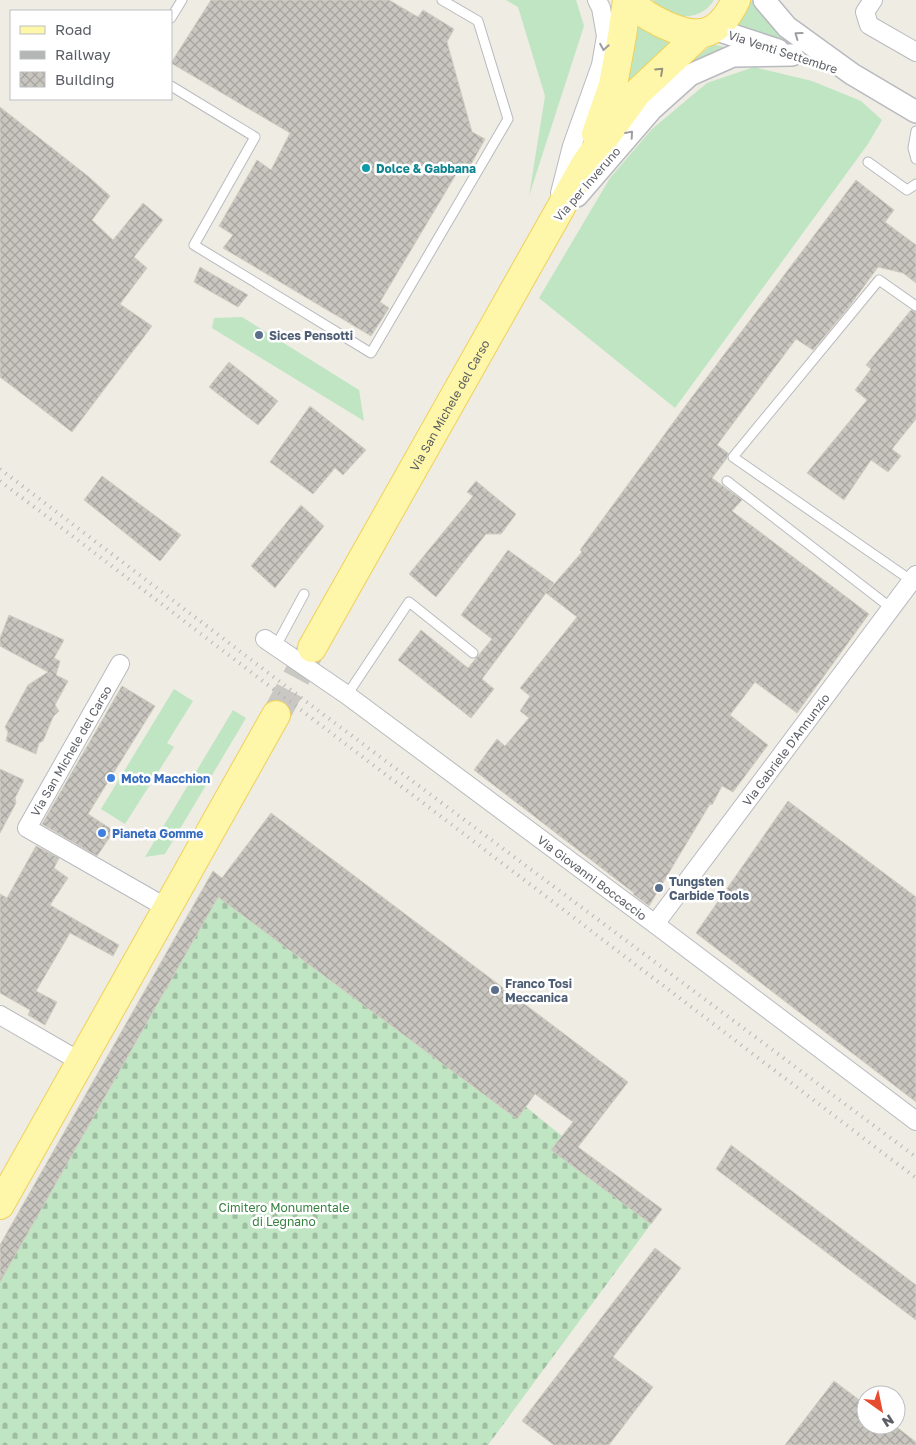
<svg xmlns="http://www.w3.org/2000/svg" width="916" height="1445" font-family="'Golos Text',sans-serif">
  <defs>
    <pattern id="cemetery-stones" width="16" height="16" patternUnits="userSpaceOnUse" patternTransform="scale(1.25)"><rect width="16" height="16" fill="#c0e5c2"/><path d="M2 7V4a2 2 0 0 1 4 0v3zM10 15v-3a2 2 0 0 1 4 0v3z" fill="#9fbda1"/></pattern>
    <pattern id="building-cross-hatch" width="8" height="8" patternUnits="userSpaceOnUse" patternTransform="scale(1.25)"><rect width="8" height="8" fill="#c9c6c0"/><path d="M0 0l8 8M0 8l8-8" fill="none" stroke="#a6a4a0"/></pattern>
  </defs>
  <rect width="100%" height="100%" fill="#eeece3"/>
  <path fill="#c0e5c2" d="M506 0H576L584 26 529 196 545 96 518 7Z
    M653 0H714C700 23 669 20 653 0Z
    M746 0H751L779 32 807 51 731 28Z
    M636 20 679 43 629 87 623 85Z
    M713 44 728 48 644 100Z
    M754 67 812 81 861 101 882 120 868 144 675 408 539 298 610 178 652 129 707 83Z
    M242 317 359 390 364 421 212 328 214 318Z
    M174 689 193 701 167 743 174 747 125 824 101 809Z
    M233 710 246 718 165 854 145 857Z"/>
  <path fill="url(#cemetery-stones)" d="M213 871 526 1107 562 1136 662 1209 488 1445H0V1245Z"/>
  <path fill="url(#building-cross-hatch)" stroke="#d2cec1" d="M211 0H389L418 17 423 10 454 29 447 42 472 132 485 139 468 170 461 166 380 302 389 308 371 336 223 248 233 235 219 226 257 160 271 170 290 133 171 63Z
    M0 107 89 177 110 196 92 220 113 240 143 203 163 220 134 257 147 268 120 304 152 326 72 432 0 377Z
    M856 180 894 210 885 222 916 245V283L903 273 878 267 848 308 813 350 796 339 717 445 728 453 727 458 712 478 742 500 732 511 869 614 797 713 755 682 730 715 768 745 733 792 722 786 712 805 710 804 649 906 633 894 634 893 474 770 497 739 505 746 529 718 520 711 530 696 520 688 577 617 546 593 482 679 494 689 471 718 398 660 421 630 468 668 492 639 461 615 508 550 554 583 548 591 582 552 580 550 689 401Z
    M200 267 248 295 238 307 194 282Z
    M911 310 916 312V419L892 449 901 456 888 472 871 460 844 500 807 473 867 400 855 390 871 369 866 365Z
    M229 362 278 401 258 425 209 387Z
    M310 406 366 450 343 475 335 468 313 494 270 462Z
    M102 476 181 535 160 561 84 500Z
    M476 481 516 514 501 534H486L436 597 409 574 473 496 467 492Z
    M301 505 324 526 275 588 251 566Z
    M9 615 64 640 54 658 60 661 56 675 68 681 55 705 59 711 53 717 43 741 39 743 36 754 6 741 8 732 5 727 28 685 48 672 0 646V638Z
    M122 686 155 706 88 814 114 831 97 856 42 824Z
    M0 769 24 780 15 798 16 803 0 833Z
    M788 801 916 897V1102L696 933Z
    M271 813 628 1082 578 1147 662 1209 651 1224 551 1150 573 1122 535 1094 517 1119 218 897 0 1282V1245L213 871 222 878Z
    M36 846 59 858 54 868 68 878 50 905 119 945 113 956 70 933 36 991 57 1002 45 1025 28 1015 30 1010 0 993V894L7 898Z
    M731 1145 916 1285V1320L716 1169Z
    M655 1248 681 1268 613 1357 653 1387 609 1445H554L522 1421Z
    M834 1381 866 1405V1425H894L916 1442V1445H785Z"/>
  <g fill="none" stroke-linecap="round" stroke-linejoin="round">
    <path stroke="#c9c8c3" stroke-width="28" stroke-dasharray="28 14" stroke-linecap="butt" d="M276 715 312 648"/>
    <g stroke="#b8babf" stroke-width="11">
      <path id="service" d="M171 18 182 0
        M171 86 255 137 194 245 371 353 508 119 478 21 442 0
        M916 131 913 148 916 159
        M868 162 907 190 916 184
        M727 481 891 608
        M912 581 733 457 879 280 916 306
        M276 646 304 594
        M347 695 409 602 473 653"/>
    </g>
    <g stroke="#b8babf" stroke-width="20">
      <g id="minor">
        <path d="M873 0 865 12 869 25 916 52"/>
        <path d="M560 193 572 146 601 65 606 36 601 8 597 0"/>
        <path id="s1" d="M265 639 347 695 655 924 916 1121"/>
        <path d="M120 664 27 828 167 908"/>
        <path id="s2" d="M655 924 916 575"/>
        <path d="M0 1015 81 1062"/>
      </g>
    </g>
    <g stroke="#b8babf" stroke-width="24">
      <path id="tertiary" d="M764 0 787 27 852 74 916 112
        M714 29 778 50
        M577 196 652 109 690 75 733 56 792 55"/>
    </g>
    <g stroke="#f0d15a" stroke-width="30">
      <g id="primary">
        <path d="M632 0C638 11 648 16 659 22 695 40 717 40 736 0"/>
        <path d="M596 134 613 85 622 36 627 0"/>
        <path id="s3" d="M312 648 586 163 637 93 701 33"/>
        <path d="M0 1205 276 715"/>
      </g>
    </g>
    <use href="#service" stroke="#fff" stroke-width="9"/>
    <use href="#minor" stroke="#fff" stroke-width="18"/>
    <use href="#tertiary" stroke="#fff" stroke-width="21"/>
    <use href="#primary" stroke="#fef6a8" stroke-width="28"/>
    <path stroke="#b4b5b5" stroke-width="4" stroke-dasharray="1 6" stroke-linecap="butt" d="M0 469 308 703 916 1157
      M0 481 916 1178"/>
  </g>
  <defs><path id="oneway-chevron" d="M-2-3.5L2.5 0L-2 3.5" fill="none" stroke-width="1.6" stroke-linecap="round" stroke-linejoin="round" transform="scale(1.25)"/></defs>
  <g stroke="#9d9ea2">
    <use href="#oneway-chevron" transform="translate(798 35) rotate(-144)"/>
    <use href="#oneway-chevron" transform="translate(604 47) rotate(100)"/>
    <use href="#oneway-chevron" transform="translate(630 134) rotate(-49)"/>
  </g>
  <use stroke="#94937c" href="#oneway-chevron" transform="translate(660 71) rotate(-43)"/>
  <circle fill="#0f9aa8" stroke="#fff" stroke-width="2" cx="366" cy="168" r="5"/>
  <g fill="#5c6f8a" stroke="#fff" stroke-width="2">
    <circle cx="259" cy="335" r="5"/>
    <circle cx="659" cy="888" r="5"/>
    <circle cx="495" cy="990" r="5"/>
  </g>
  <g fill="#3f7fe0" stroke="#fff" stroke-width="2">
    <circle cx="111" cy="778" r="5"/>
    <circle cx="102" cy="833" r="5"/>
  </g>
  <g text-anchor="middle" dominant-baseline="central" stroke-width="5" stroke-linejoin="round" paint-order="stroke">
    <g font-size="12" fill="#5b5e64" stroke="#fff">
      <text transform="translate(783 52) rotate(18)">Via Venti Settembre</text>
      <text transform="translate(587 184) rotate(-49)">Via per Inveruno</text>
      <text stroke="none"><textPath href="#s3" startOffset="279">Via San Michele del Carso</textPath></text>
      <text stroke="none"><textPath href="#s2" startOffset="218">Via Gabriele D'Annunzio</textPath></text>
      <text transform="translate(71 751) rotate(-60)">Via San Michele del Carso</text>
      <text stroke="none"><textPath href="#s1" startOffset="405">Via Giovanni Boccaccio</textPath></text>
    </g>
    <g font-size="12" font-weight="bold" fill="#0d838f" stroke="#fff" text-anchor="start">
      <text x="376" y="168">Dolce &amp; Gabbana</text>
    </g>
    <g font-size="12" font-weight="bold" fill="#4e5e75" stroke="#fff" text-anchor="start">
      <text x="269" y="335">Sices Pensotti</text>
      <text x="669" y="881">Tungsten<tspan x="669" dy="14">Carbide Tools</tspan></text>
      <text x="505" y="983">Franco Tosi<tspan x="505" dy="14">Meccanica</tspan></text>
    </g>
    <g font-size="12" font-weight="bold" fill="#366cbe" stroke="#fff" text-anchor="start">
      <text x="121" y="778">Moto Macchion</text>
      <text x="112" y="833">Pianeta Gomme</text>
    </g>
    <g font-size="12" fill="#35813e" stroke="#fff">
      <text x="284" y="1207">Cimitero Monumentale<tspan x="284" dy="14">di Legnano</tspan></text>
    </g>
  </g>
  <rect x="10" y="10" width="162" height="90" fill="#ffffff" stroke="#bdbfc1"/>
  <rect x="20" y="26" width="25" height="8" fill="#fef6a8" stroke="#bdbfc1"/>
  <text x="55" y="35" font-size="15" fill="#5b5e64">Road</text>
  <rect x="20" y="51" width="25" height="8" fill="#b4b5b5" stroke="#bdbfc1"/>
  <text x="55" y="60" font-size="15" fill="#5b5e64">Railway</text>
  <rect x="20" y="72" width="25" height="15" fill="url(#building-cross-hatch)" stroke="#bdbfc1"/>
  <text x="55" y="85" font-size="15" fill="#5b5e64">Building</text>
  <g transform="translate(881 1410) rotate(147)"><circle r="24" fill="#ffffff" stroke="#bdbfc1"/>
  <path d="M0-4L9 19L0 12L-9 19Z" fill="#e74c30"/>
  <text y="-8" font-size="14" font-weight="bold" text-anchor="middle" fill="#5b5e64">N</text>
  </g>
</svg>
